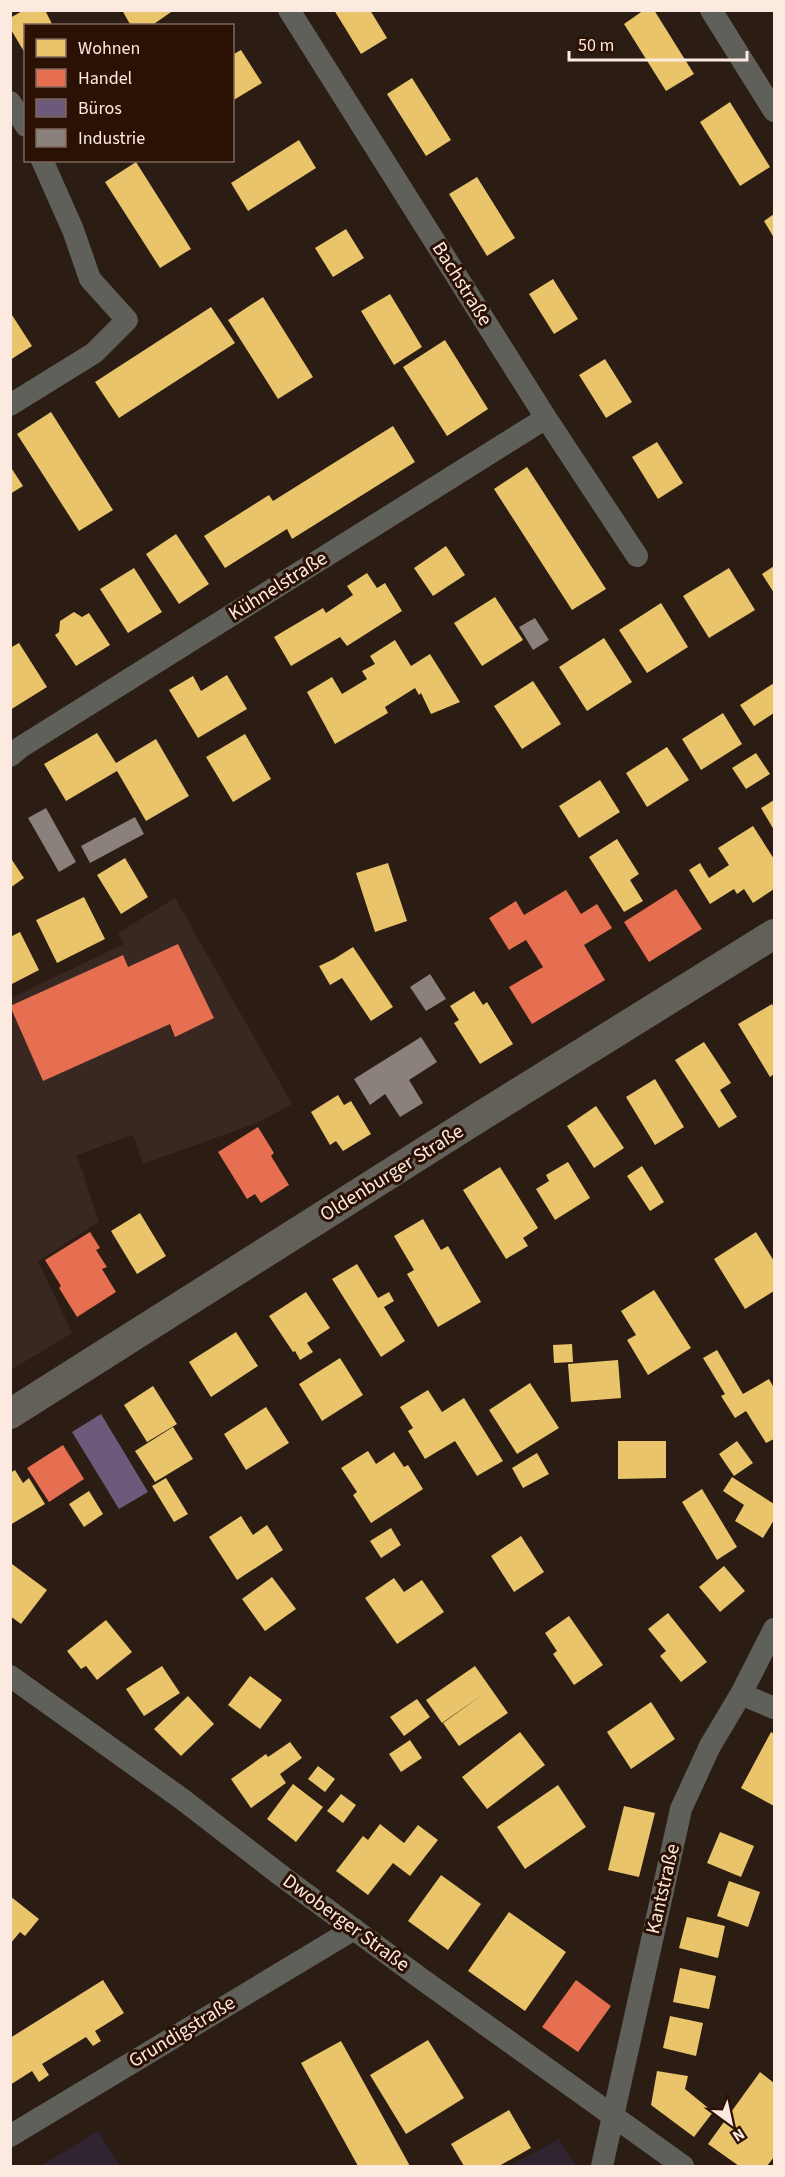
<svg xmlns="http://www.w3.org/2000/svg" width="785" height="2177" font-family="'Source Sans 3',sans-serif">
  <rect width="100%" height="100%" fill="#2b1d14"/>
  <path fill="#392722" d="M175 898 292 1104 257 1123 143 1164 133 1135 77 1155 99 1222 38 1261 72 1333 11 1370V998L124 944 118 933Z"/>
  <path fill="#2f242f" d="M98 2131 120 2166H40Z
    M559 2139 575 2164V2166H509Z"/>
  <path fill="#e9c46a" d="M24 10H45L53 26H26V55L10 28V18Z
    M122 10H174L151 26H131Z
    M334 10H370L387 38 361 54Z
    M644 10H654L694 74 666 91 624 24Z
    M241 50 262 83 232 101V55Z
    M412 78 451 140 426 156 387 94Z
    M730 102 770 167 740 186 700 122Z
    M299 140 316 168 248 211 231 183Z
    M136 162 191 249 160 268 105 182Z
    M477 177 515 238 487 256 449 194Z
    M774 214V238L764 221Z
    M346 229 364 258 333 277 315 248Z
    M553 279 578 319 554 334 529 294Z
    M390 294 422 347 394 365 361 311Z
    M263 297 313 377 278 399 228 320Z
    M211 307 235 343 119 418 95 382Z
    M12 315 32 346 10 360V316Z
    M445 340 488 409 447 436 403 367Z
    M605 359 632 402 606 418 579 375Z
    M51 412 113 510 79 531 17 434Z
    M393 426 415 462 292 539 287 529 225 568 204 536 269 495 273 501Z
    M657 442 683 483 658 499 632 457Z
    M10 466 23 486 10 494Z
    M527 467 606 589 572 610 494 489Z
    M176 534 209 584 179 604 146 554Z
    M446 546 465 575 433 596 414 568Z
    M774 566V593L762 574Z
    M134 568 162 612 128 633 100 589Z
    M729 568 755 610 709 638 683 596Z
    M367 573 377 588 385 583 402 611 347 646 340 637 291 666 274 637 323 608 326 613 353 595 347 586Z
    M495 597 523 640 482 666 454 623Z
    M661 603 688 647 647 673 619 630Z
    M74 612 82 617 89 613 110 645 76 666 55 635 59 632 60 621Z
    M604 638 632 682 587 711 559 667Z
    M395 640 411 666 430 654 460 702 431 714 421 693 419 695 415 688 385 707 388 713 335 744 307 692 332 677 342 694 367 679 362 671 375 664 370 656Z
    M19 643 47 687 10 710V648Z
    M227 675 247 709 198 738 169 690 193 676 201 691Z
    M533 681 561 724 522 749 494 706Z
    M774 683V713L754 726 740 705Z
    M723 713 742 744 701 770 682 739Z
    M97 733 116 763 156 739 189 796 146 821 117 771 66 801 44 764Z
    M245 734 271 779 233 802 206 757Z
    M667 747 689 780 647 807 626 773Z
    M756 753 770 774 746 789 732 768Z
    M600 780 620 812 579 838 559 806Z
    M774 800V830L761 808Z
    M753 826 774 859V889L753 903 744 889 737 894 734 889 710 904 689 870 700 863 709 878 729 865 718 848Z
    M617 839 639 874 630 880 643 901 624 912 589 857Z
    M10 857 24 878 10 888Z
    M125 858 148 897 121 914 97 875Z
    M388 863 407 921 375 932 356 873Z
    M84 897 105 939 57 963 36 920Z
    M20 932 39 970 10 985V937Z
    M353 947 393 1007 371 1021 342 978 330 985 319 966 334 959Z
    M474 991 483 1005 487 1002 513 1044 480 1064 454 1023 459 1020 450 1006Z
    M772 1004 774 1008V1074L770 1077 738 1024Z
    M704 1042 731 1083 720 1090 737 1117 719 1128 675 1060Z
    M655 1079 684 1127 655 1145 626 1097Z
    M338 1095 344 1105 351 1101 371 1134 343 1151 336 1141 330 1145 311 1112Z
    M596 1106 624 1148 594 1168 567 1126Z
    M568 1162 590 1198 555 1220 536 1189 549 1181 546 1175Z
    M642 1166 664 1202 650 1211 627 1176Z
    M500 1167 538 1228 523 1238 528 1246 506 1259 463 1190Z
    M140 1213 166 1256 137 1274 111 1231Z
    M423 1219 441 1250 448 1246 481 1302 438 1327 407 1274 414 1270 394 1236Z
    M756 1232 774 1261V1291L745 1309 714 1259Z
    M357 1264 378 1298 389 1292 394 1301 384 1307 405 1341 381 1357 332 1279Z
    M654 1290 691 1348 648 1375 627 1340 636 1335 621 1311Z
    M306 1292 330 1328 307 1343 313 1352 300 1360 295 1351 293 1352 269 1316Z
    M236 1332 258 1366 211 1397 189 1362Z
    M572 1344 573 1362 554 1363 553 1345Z
    M717 1350 743 1394 769 1379 774 1388V1439L766 1443 746 1411 735 1418 721 1396 725 1394 703 1358Z
    M340 1358 363 1395 322 1421 299 1384Z
    M618 1360 621 1398 571 1402 568 1364Z
    M530 1383 559 1428 517 1454 489 1410Z
    M153 1386 177 1424 147 1442 124 1405Z
    M428 1390 442 1412 464 1398 503 1461 477 1476 455 1441 425 1459 408 1431 413 1428 400 1407Z
    M266 1407 289 1443 246 1470 224 1434Z
    M173 1427 193 1459 155 1482 135 1451Z
    M618 1441H666V1478L618 1479Z
    M737 1441 753 1463 734 1476 719 1454Z
    M368 1451 376 1464 394 1452 404 1467 408 1465 423 1489 371 1523 353 1495 357 1492 341 1468Z
    M537 1453 549 1474 523 1488 512 1468Z
    M15 1470 23 1483 29 1478 45 1504 10 1525V1473Z
    M732 1477 774 1504V1520L763 1538 735 1521 744 1505 723 1491Z
    M166 1478 188 1514 174 1522 152 1486Z
    M702 1489 737 1547 717 1560 682 1502Z
    M89 1491 103 1514 84 1527 69 1504Z
    M241 1516 253 1535 267 1525 283 1550 237 1580 209 1537Z
    M391 1528 401 1545 381 1558 370 1541Z
    M521 1536 544 1572 514 1592 491 1556Z
    M12 1564 47 1590 21 1624 10 1616Z
    M724 1566 745 1591 720 1612 699 1587Z
    M272 1577 296 1609 265 1631 242 1599Z
    M394 1578 404 1592 422 1580 444 1612 397 1644 365 1598Z
    M668 1613 707 1662 681 1682 660 1656 666 1651 648 1629Z
    M569 1616 603 1665 574 1685 553 1654 557 1651 545 1633Z
    M106 1620 132 1652 97 1680 86 1666 81 1669 67 1651Z
    M162 1666 180 1693 144 1716 126 1689Z
    M475 1666 508 1713 459 1746 443 1723 485 1693 442 1723 426 1700Z
    M250 1676 282 1700 260 1729 228 1705Z
    M188 1696 214 1724 181 1756 154 1729Z
    M417 1699 430 1717 404 1736 390 1717Z
    M651 1702 675 1739 631 1769 607 1732Z
    M520 1732 545 1765 487 1809 462 1777Z
    M771 1732 774 1734V1806L741 1788Z
    M410 1740 422 1758 401 1772 389 1754Z
    M290 1742 302 1758 280 1774 286 1783 251 1808 231 1779 266 1754 268 1757Z
    M318 1766 335 1779 325 1792 308 1779Z
    M293 1784 323 1807 296 1842 267 1819Z
    M558 1785 586 1827 525 1869 497 1827Z
    M341 1794 356 1805 343 1823 327 1811Z
    M624 1806 655 1813 639 1877 608 1870Z
    M380 1824 404 1843 418 1825 438 1840 410 1876 393 1863 368 1895 336 1871 363 1836 368 1840Z
    M720 1832 754 1846 741 1877 707 1863Z
    M441 1875 481 1904 448 1950 408 1921Z
    M729 1881 760 1892 748 1927 717 1916Z
    M10 1896 39 1919 25 1936 20 1932 10 1944Z
    M509 1912 566 1952 525 2011 468 1971Z
    M687 1917 725 1926 718 1958 679 1948Z
    M680 1968 716 1976 709 2009 673 2002Z
    M103 1980 124 2013 95 2031 101 2041 93 2046 86 2037 42 2064 49 2075 39 2082 32 2071 10 2085V2038Z
    M670 2016 703 2023 696 2056 663 2048Z
    M428 2040 464 2098 406 2134 370 2075Z
    M341 2041 410 2166H358L301 2063Z
    M657 2071 688 2076 685 2089 713 2112 694 2137 651 2105Z
    M760 2072 774 2083V2157L767 2166H739L708 2144Z
    M509 2110 531 2148 499 2166H464L451 2144Z"/>
  <path fill="#e76f51" d="M676 889 702 929 649 962 624 922Z
    M566 890 581 914 597 904 612 928 584 945 605 980 532 1024 509 987 543 967 526 940 509 950 489 918 516 901 524 915Z
    M178 944 214 1018 175 1037 170 1024 43 1081 10 1006 123 955 128 967Z
    M258 1127 274 1153 271 1156 289 1185 261 1203 255 1194 247 1199 218 1152Z
    M90 1232 100 1248 96 1250 107 1267 102 1269 116 1292 77 1317 59 1288 61 1286 45 1260Z
    M63 1445 84 1479 49 1502 27 1468Z
    M576 1980 611 2006 578 2052 542 2027Z"/>
  <path fill="#6d597a" d="M101 1414 148 1492 119 1509 72 1432Z"/>
  <path fill="#8a817c" d="M535 618 549 640 533 650 519 627Z
    M46 808 76 862 59 872 28 818Z
    M135 817 144 834 90 863 81 846Z
    M430 974 446 999 426 1011 410 987Z
    M421 1037 437 1062 409 1080 423 1103 400 1117 385 1094 370 1105 354 1079Z"/>
  <g fill="none" stroke-linecap="round" stroke-linejoin="round">
    <path stroke="#60605b" stroke-width="22" d="M289 10 546 418 637 556
      M711 10 774 111
      M10 102 26 126
      M10 405 94 353 127 320 90 279 73 230 42 160
      M10 756 21 747 546 418
      M10 1676 182 1799 283 1877 423 1980 683 2166
      M741 1694 774 1708
      M10 2136 354 1929
      M602 2166 681 1809 710 1746 741 1694 774 1629"/>
    <path stroke="#626058" stroke-width="30" d="M10 1414 481 1116 774 934"/>
  </g>
  <g text-anchor="middle" dominant-baseline="central" stroke-width="6" stroke-linejoin="round" paint-order="stroke">
    <g font-size="20" fill="#fce9df" stroke="#2a1103">
      <text transform="translate(462 284) rotate(58)">Bachstraße</text>
      <text transform="translate(278 586) rotate(-32)">Kühnelstraße</text>
      <text transform="translate(392 1173) rotate(-32)">Oldenburger Straße</text>
      <text transform="translate(663 1889) rotate(-77)">Kantstraße</text>
      <text transform="translate(346 1923) rotate(36)">Dwoberger Straße</text>
      <text transform="translate(182 2032) rotate(-31)">Grundigstraße</text>
    </g>
  </g>
  <rect width="785" height="2177" fill="none" stroke="#fce9df" stroke-width="24"/>
  <rect x="24" y="24" width="210" height="138" fill="#2a1103" stroke="#7e675b" stroke-width="1.5"/>
  <rect x="36" y="39" width="30" height="18" fill="#e9c46a" stroke="#7e675b" stroke-width="1.5"/>
  <text x="78" y="54" font-size="18" fill="#fce9df">Wohnen</text>
  <rect x="36" y="69" width="30" height="18" fill="#e76f51" stroke="#7e675b" stroke-width="1.5"/>
  <text x="78" y="84" font-size="18" fill="#fce9df">Handel</text>
  <rect x="36" y="99" width="30" height="18" fill="#6d597a" stroke="#7e675b" stroke-width="1.5"/>
  <text x="78" y="114" font-size="18" fill="#fce9df">Büros</text>
  <rect x="36" y="129" width="30" height="18" fill="#8a817c" stroke="#7e675b" stroke-width="1.5"/>
  <text x="78" y="144" font-size="18" fill="#fce9df">Industrie</text>
  <g transform="translate(731 2123) rotate(147)" stroke="#2a1103" stroke-width="4.5" paint-order="stroke">
  <path d="M0-4.5L10 22L0 15L-10 22Z" fill="#fce9df"/>
  <text y="-9" font-size="16" font-weight="bold" text-anchor="middle" fill="#fce9df">N</text>
  </g>
  <path d="M569 51v9h178v-9" fill="none" stroke="#fce9df" stroke-width="3"/>
  <text x="578" y="51" font-size="18" fill="#fce9df" stroke="#2a1103" stroke-width="4.5" paint-order="stroke">50 m</text>
</svg>
